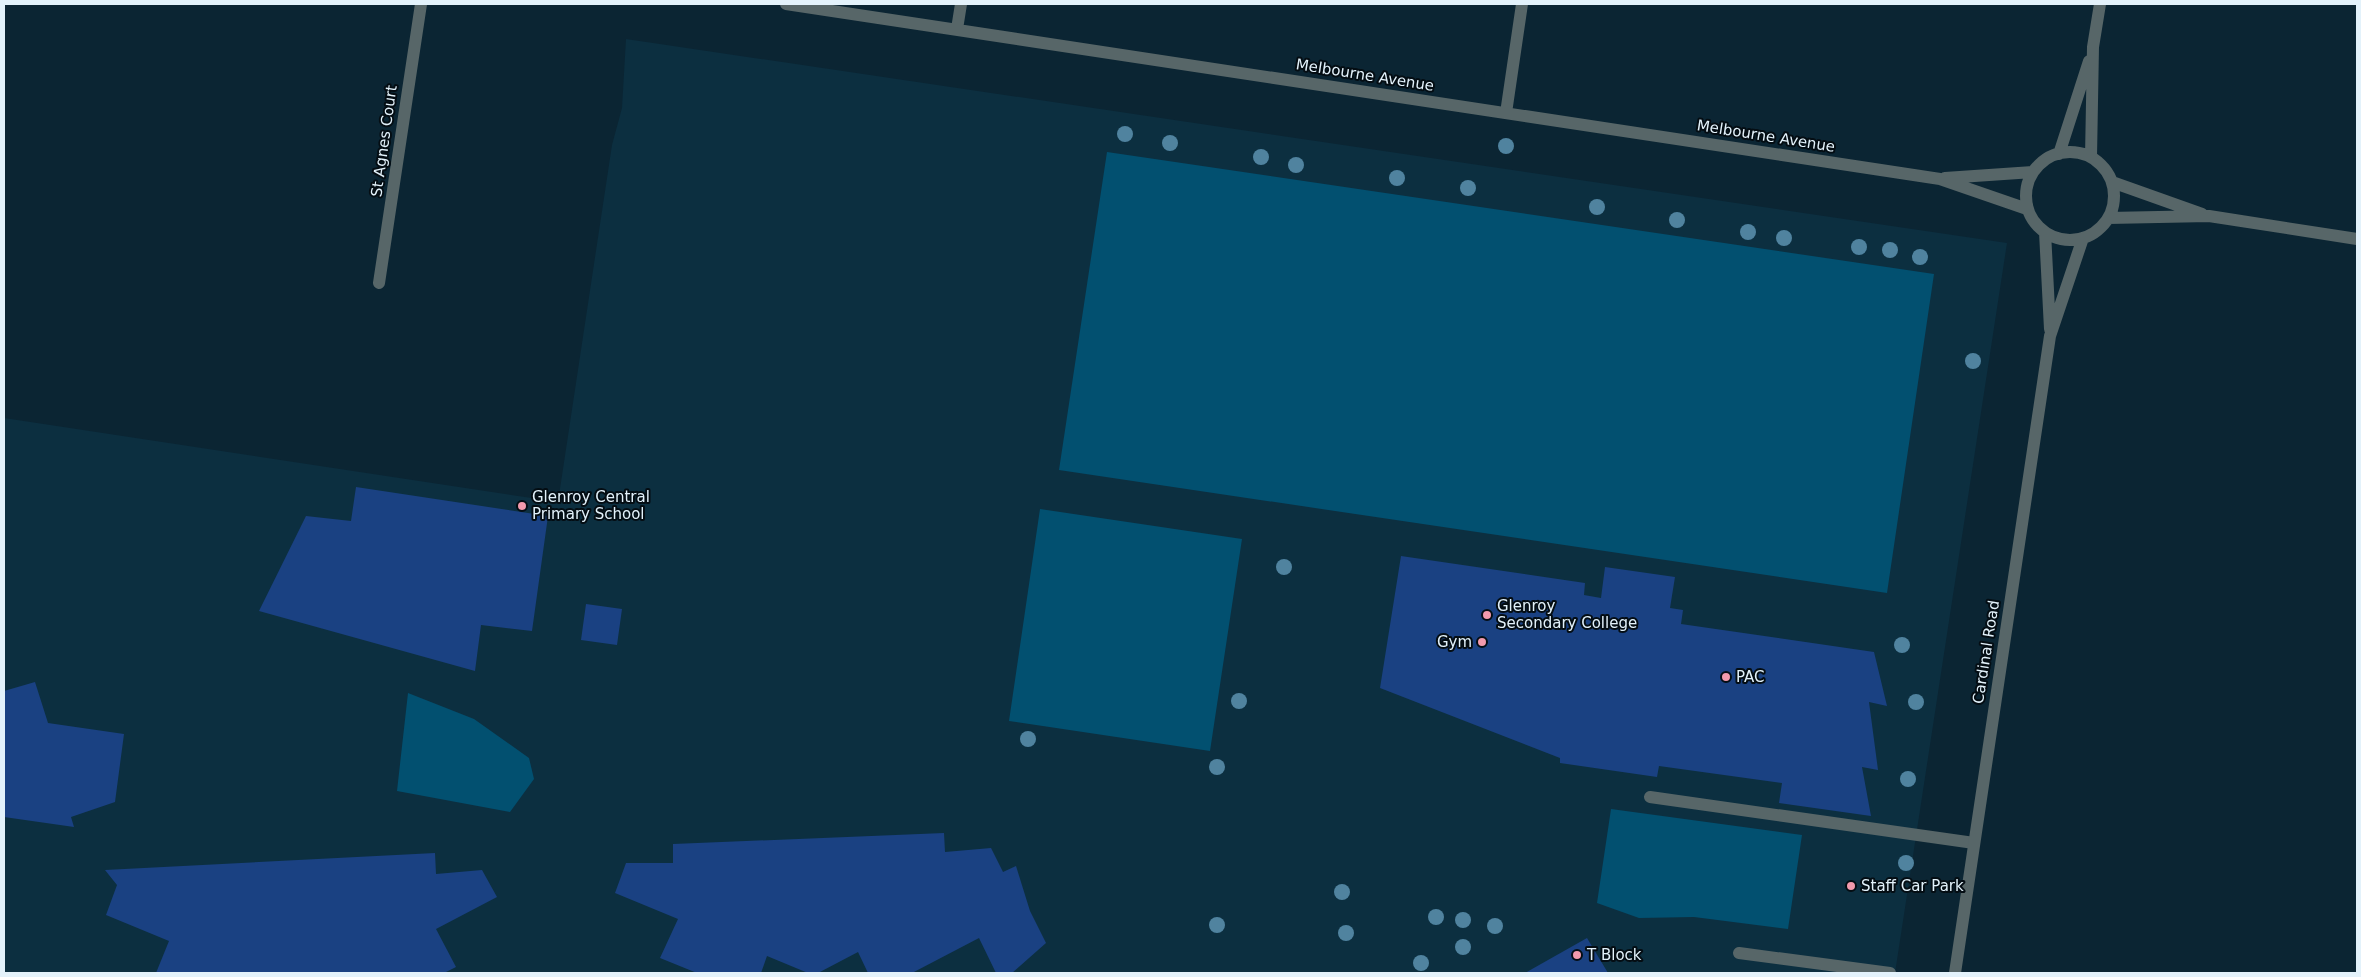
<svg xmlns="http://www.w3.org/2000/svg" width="2361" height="977" font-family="'DejaVu Sans',sans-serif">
  <rect width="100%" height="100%" fill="#0b2533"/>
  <path fill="#0c2f40" d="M626 39 2007 243 1895 973H4V418L558 502 612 145 622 108Z"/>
  <path fill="#025070" d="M1107 152 1934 274 1887 593 1059 470Z
    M1040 509 1242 539 1210 751 1009 721Z
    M408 693 474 719 529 758 534 779 510 812 397 791Z
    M1611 809 1802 835 1788 929 1694 917 1639 918 1597 903Z"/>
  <path fill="#1a4182" d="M356 487 548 516 532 631 481 625 475 671 259 611 306 516 351 521Z
    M1401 556 1585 583 1584 595 1601 598 1605 567 1675 577 1670 608 1683 610 1681 624 1874 652 1887 706 1869 702 1878 770 1862 767 1871 816 1779 803 1782 783 1659 766 1657 777 1560 763V758L1380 688Z
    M586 604 622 609 617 645 581 640Z
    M35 682 48 723 124 734 115 802 71 817 74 827 4 817V691Z
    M944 833 945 852 991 848 1003 872 1016 866 1030 911 1046 943 1012 973H996L979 938 912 973H868L858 952 818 973H808L767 956 761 973H697L660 958 678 919 615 893 626 863H673V844Z
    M435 853 436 874 482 870 497 897 436 929 456 967 444 973H156L169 941 106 915 117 885 105 870Z
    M1587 938 1608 973H1525Z"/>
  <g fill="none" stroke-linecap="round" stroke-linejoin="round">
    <path stroke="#576668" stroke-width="12" d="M1650 797 1974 843
      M1739 953 1890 973"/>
    <path stroke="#576668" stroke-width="12" d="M786 4 1940 179 2027 209
      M957 29 961 4
      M1506 113 1522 4
      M2026 196a44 44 0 1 1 88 0a44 44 0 1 1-88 0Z
      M2059 154 2089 61
      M2091 157 2093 47 2100 4
      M1945 178 2033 172
      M2112 182 2202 214
      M2108 218 2209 216 2357 239
      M2045 232 2050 329
      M379 283 421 4
      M1955 973 2050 336 2083 238"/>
  </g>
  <g fill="#50839f">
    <circle cx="1125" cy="134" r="8"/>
    <circle cx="1170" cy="143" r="8"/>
    <circle cx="1506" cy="146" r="8"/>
    <circle cx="1261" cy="157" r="8"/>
    <circle cx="1296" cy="165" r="8"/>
    <circle cx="1397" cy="178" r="8"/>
    <circle cx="1468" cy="188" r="8"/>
    <circle cx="1597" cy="207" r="8"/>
    <circle cx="1677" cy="220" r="8"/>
    <circle cx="1748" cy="232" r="8"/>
    <circle cx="1784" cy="238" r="8"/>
    <circle cx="1859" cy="247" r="8"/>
    <circle cx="1890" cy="250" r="8"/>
    <circle cx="1920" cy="257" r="8"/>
    <circle cx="1973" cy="361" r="8"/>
    <circle cx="1284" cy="567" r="8"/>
    <circle cx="1902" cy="645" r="8"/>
    <circle cx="1239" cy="701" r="8"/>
    <circle cx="1916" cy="702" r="8"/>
    <circle cx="1028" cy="739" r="8"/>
    <circle cx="1217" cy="767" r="8"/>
    <circle cx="1908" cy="779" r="8"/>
    <circle cx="1906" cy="863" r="8"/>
    <circle cx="1342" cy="892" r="8"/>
    <circle cx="1436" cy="917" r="8"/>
    <circle cx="1463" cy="920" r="8"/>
    <circle cx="1217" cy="925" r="8"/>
    <circle cx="1495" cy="926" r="8"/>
    <circle cx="1346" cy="933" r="8"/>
    <circle cx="1463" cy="947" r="8"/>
    <circle cx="1421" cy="963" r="8"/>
  </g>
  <g fill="#f29aad" stroke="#040d13" stroke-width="2">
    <circle cx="522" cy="506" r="5"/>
    <circle cx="1487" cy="615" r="5"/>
    <circle cx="1482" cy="642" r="5"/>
    <circle cx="1726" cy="677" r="5"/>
    <circle cx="1851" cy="886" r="5"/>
    <circle cx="1577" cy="955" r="5"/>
  </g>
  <g text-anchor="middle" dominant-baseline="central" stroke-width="4" stroke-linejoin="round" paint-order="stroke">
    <g font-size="15" fill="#e3f2fb" stroke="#040d13">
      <text transform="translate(1365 75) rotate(9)">Melbourne Avenue</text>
      <text transform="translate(1766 136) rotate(9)">Melbourne Avenue</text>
      <text transform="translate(384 141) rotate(-82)">St Agnes Court</text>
      <text transform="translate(1986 652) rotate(-81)">Cardinal Road</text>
    </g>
    <g font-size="15" fill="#e3f2fb" stroke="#040d13" text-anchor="start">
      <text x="532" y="497">Glenroy Central<tspan x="532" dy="17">Primary School</tspan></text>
      <text x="1497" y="606">Glenroy<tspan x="1497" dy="17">Secondary College</tspan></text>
      <text x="1472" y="642" text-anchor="end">Gym</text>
      <text x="1736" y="677">PAC</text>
      <text x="1861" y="886">Staff Car Park</text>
      <text x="1587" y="955">T Block</text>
    </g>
  </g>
  <rect width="2361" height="977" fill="none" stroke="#e3f2fb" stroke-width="10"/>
</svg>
